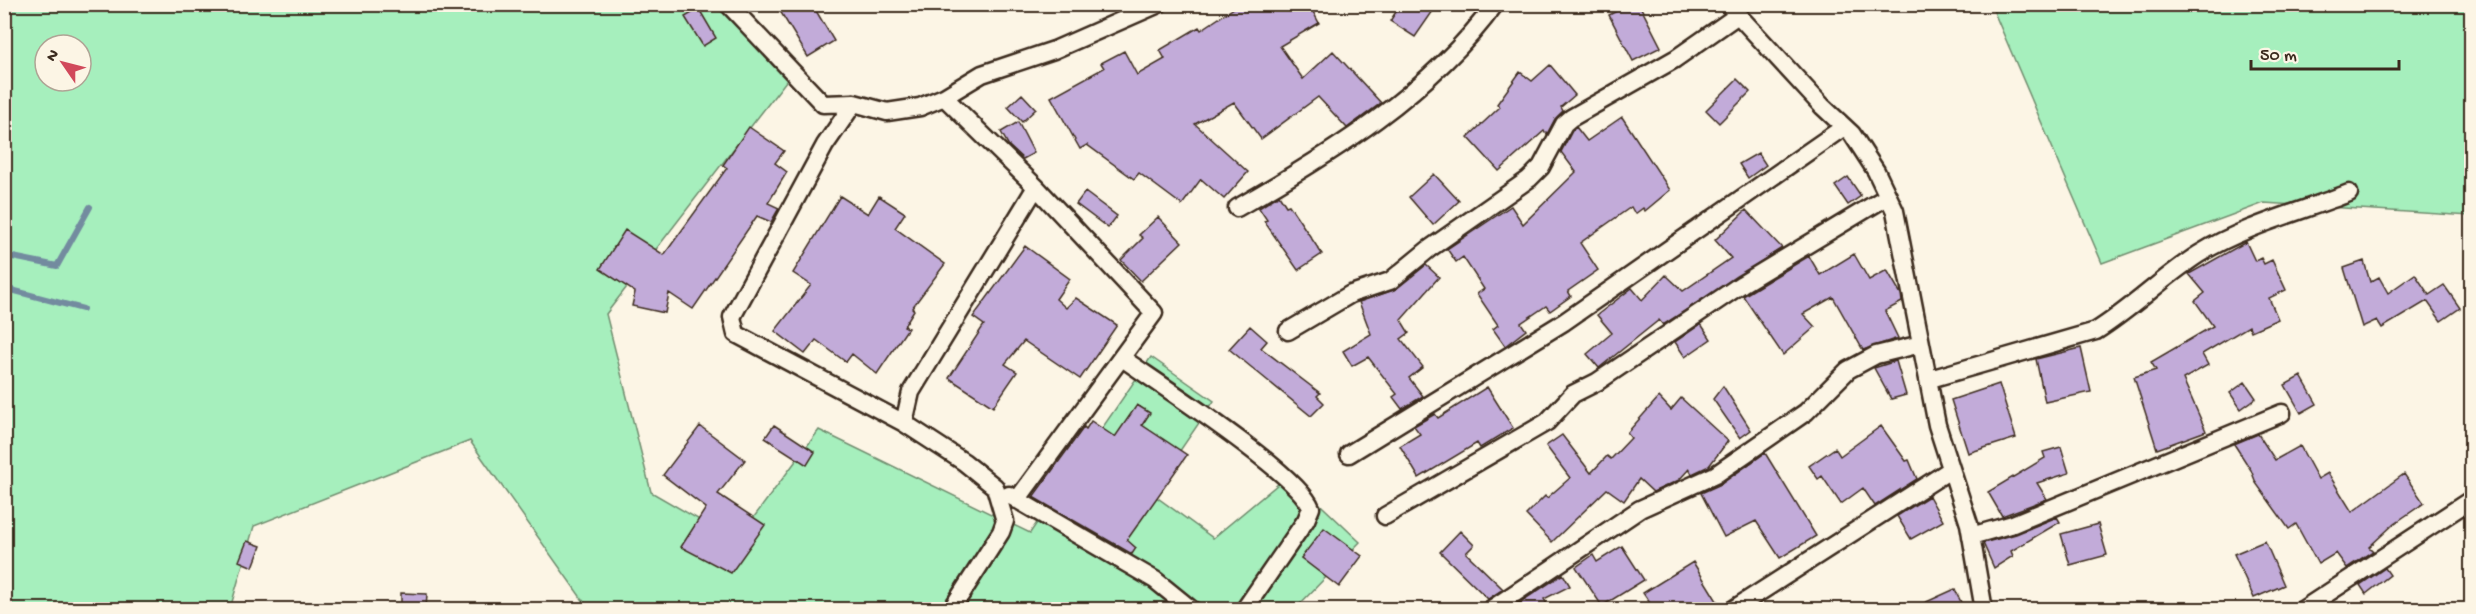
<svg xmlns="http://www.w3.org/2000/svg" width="2476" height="614" font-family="'Gochi Hand',sans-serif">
  <rect width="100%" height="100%" fill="#fcf5e5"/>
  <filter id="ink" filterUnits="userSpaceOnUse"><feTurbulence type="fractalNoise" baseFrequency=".0167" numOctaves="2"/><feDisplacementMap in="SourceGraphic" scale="12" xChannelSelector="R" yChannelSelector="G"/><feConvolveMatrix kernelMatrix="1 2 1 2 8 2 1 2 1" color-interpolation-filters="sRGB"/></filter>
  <g filter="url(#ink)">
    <path fill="#a6efbd" stroke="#708c6e" stroke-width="1.5" fill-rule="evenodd" d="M4 5H741L790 76 606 314 651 492 736 541 819 430 1030 533 1151 357 1214 401 1151 493 1213 538 1289 475 1360 542 1295 609H589L470 441 254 526 230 609H5ZM45 45H81V81H45Z
      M1991 5H2471V216L2264 203 2102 263Z"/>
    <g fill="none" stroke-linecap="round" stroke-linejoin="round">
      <path stroke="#738b9f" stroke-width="6" d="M8 256 57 266 90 207
        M4 288 83 309"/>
    </g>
    <path fill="#c2abd9" stroke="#3b2a1e" stroke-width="1.5" d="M791 4H812L834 41 808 57 780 11Z
      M1240 4H1309L1319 23 1280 46 1303 79 1333 51 1381 103 1347 128 1318 97 1261 139 1234 102 1195 124 1248 172 1224 199 1201 179 1182 205 1139 173 1134 179 1087 145 1080 149 1051 97 1104 68 1101 63 1124 51 1137 75 1165 59 1160 50 1199 27 1201 30Z
      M1401 4H1424L1433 11 1415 37 1390 21Z
      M1630 4H1639L1661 47 1633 61 1609 15Z
      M699 9 716 38 703 46 685 17Z
      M1550 65 1575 95 1561 107 1563 111 1555 119 1547 134 1544 131 1499 171 1468 137 1500 107 1497 104 1520 72 1532 81Z
      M1737 79 1750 92 1719 123 1706 110Z
      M1022 94 1036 109 1022 122 1008 107Z
      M1622 117 1670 190 1645 211 1643 208 1635 214 1631 207 1580 243 1598 270 1568 291 1571 296 1550 311 1546 306 1521 323 1526 330 1505 346 1493 329 1498 325 1477 294 1484 289 1463 257 1456 262 1447 249 1511 206 1523 224 1576 172 1561 152 1572 131 1576 127 1587 141Z
      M1018 122 1034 153 1023 159 1009 146 1001 132Z
      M749 127 784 151 775 163 787 172 768 203 779 208 771 222 757 216 693 309 669 293 665 313 632 306 635 292 600 269 625 230 664 255 727 168 723 165Z
      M1758 153 1766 165 1748 178 1739 164Z
      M1434 174 1459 201 1433 225 1409 197Z
      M1848 177 1861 196 1848 205 1835 186Z
      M1085 192 1117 216 1108 228 1076 204Z
      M1279 195 1286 206 1289 205 1322 254 1298 270 1264 221 1267 220 1259 208Z
      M840 196 868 214 879 196 905 213 895 228 945 264 912 308 914 310 904 326 908 328 877 374 852 354 846 362 816 340 805 354 775 331 811 285 793 273Z
      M1746 210 1782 248 1663 325 1659 320 1599 368 1587 354 1612 333 1597 315 1632 288 1642 300 1666 275 1683 291 1731 258 1715 240Z
      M1158 217 1182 242 1141 281 1121 260 1143 238 1139 235Z
      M2246 242 2255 261 2261 258 2264 264 2272 260 2286 290 2269 298 2278 319 2251 331 2249 326 2202 354 2208 365 2183 379 2206 431 2157 449 2134 377 2156 370 2151 362 2213 326 2195 301 2205 293 2189 274Z
      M1025 246 1070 279 1056 299 1066 308 1076 298 1117 325 1080 379 1024 341 1005 364 1017 372 993 407 949 378 984 325 973 317Z
      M1854 254 1869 280 1887 270 1901 294 1902 302 1885 311 1898 338 1863 350 1833 297 1803 314 1815 327 1783 355 1743 296 1809 256 1820 275Z
      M2364 261 2370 282 2379 277 2388 293 2415 274 2429 295 2444 285 2460 308 2441 321 2427 301 2382 328 2377 320 2362 327 2344 268Z
      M1426 265 1439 277 1401 320 1409 333 1401 339 1423 367 1409 378 1423 396 1402 409 1393 397 1397 394 1368 357 1352 366 1343 351 1371 334 1359 302 1396 289Z
      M1701 324 1711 339 1685 357 1675 342Z
      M1250 326 1267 341 1261 348 1320 393 1317 396 1324 403 1311 416 1229 349Z
      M2081 348 2091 392 2045 402 2036 359Z
      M1896 361 1906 395 1891 399 1874 368Z
      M2301 376 2317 404 2301 413 2285 385Z
      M2245 382 2256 398 2241 409 2230 393Z
      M1999 384 2016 438 1968 453 1951 400Z
      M1723 386 1751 430 1740 438 1713 399Z
      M1487 387 1513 428 1480 448 1477 443 1419 478 1400 446 1420 434 1414 426 1435 414 1438 418Z
      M1659 397 1671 410 1681 398 1728 441 1709 466 1692 474 1689 469 1679 480 1653 492 1639 479 1624 501 1607 489 1552 542 1526 515 1545 496 1547 498 1570 478 1546 446 1562 435 1591 473 1607 456 1611 459 1631 438 1627 433Z
      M1137 405 1150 413 1142 425 1187 455 1127 540 1136 548 1132 554 1033 497 1084 427 1086 429 1091 421 1115 437Z
      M774 425 815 452 807 465 765 438Z
      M700 426 745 460 718 494 765 525 731 573 681 547 706 508 663 475Z
      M1881 426 1906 461 1909 460 1917 479 1875 506 1863 488 1841 504 1822 476 1818 479 1809 466 1835 448 1840 456Z
      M2258 434 2275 460 2300 446 2318 479 2328 473 2352 512 2404 474 2424 503 2395 523 2369 547 2373 551 2347 568 2336 553 2318 564 2296 524 2289 529 2256 483 2251 470 2234 444Z
      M2061 447 2069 473 2037 483 2047 499 2002 516 1988 492 2045 458 2043 452Z
      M1765 453 1816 536 1780 558 1756 521 1724 537 1701 493 1721 484Z
      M1929 496 1943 521 1911 539 1897 516Z
      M2057 517 2060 522 2011 551 2013 556 1994 568 1983 543 2016 534Z
      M2098 524 2107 555 2070 565 2061 534Z
      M1324 528 1362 556 1339 587 1301 558Z
      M1460 531 1474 545 1466 553 1503 589 1488 599 1440 552Z
      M247 541 261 546 253 567 239 561Z
      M2265 541 2284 585 2254 598 2234 554Z
      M1622 546 1644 580 1602 606 1576 567 1593 555 1597 562Z
      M1693 562 1722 609H1654L1643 593Z
      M2385 568 2390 575 2366 594 2360 585Z
      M1563 574 1570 586 1544 599 1550 609H1510Z
      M1955 589 1964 609H1911Z
      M401 593 427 594 426 609H401Z"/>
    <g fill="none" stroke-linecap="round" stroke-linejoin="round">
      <g stroke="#3b2a1e" stroke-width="21">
        <path id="minor" d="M728 4 823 104 854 103
          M1728 4 1822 106 1852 134 1876 171 1895 211 1937 425 1969 524 1984 610
          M944 97 1036 187
          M1237 208C1329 155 1431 93 1495 4
          M1288 331 1351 294 1390 281 1429 249 1529 179 1541 167 1564 124 1571 118 1675 59 1738 15
          M1122 358C1159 384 1299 474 1311 508L1306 520 1244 610
          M1930 379 2096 331C2133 308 2163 277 2199 254 2244 226 2300 212 2349 193
          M904 423 911 392 1036 187 1154 313 1017 500
          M1349 454 1564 322 1844 127
          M1009 495 1155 580 1192 610
          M1385 516 1547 422 1573 394 1597 382 1742 284 1888 196
          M1971 536 2013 524 2282 413
          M951 610 1001 532 1005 521 995 487 964 462 904 423 736 334 732 317 825 145 854 103 887 112 920 107 944 97 982 74 1054 50 1159 4
          M1490 610 1640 509 1715 475 1806 412 1848 370 1876 355 1921 344
          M1732 610 1950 470
          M2302 610 2472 499"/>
      </g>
      <use href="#minor" stroke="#fcf5e5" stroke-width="16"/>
    </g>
  </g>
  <rect width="2476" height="614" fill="none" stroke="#fcf5e5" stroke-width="24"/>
  <rect x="12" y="12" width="2452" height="590" fill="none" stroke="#3b2a1e" stroke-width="2" filter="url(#ink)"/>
  <g transform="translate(63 63) rotate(305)"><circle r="28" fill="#fcf5e5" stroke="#afa495" stroke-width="1.5"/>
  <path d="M0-4.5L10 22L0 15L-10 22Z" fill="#d1495b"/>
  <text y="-9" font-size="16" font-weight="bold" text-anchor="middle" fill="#3b2a1e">N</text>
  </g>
  <path d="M2251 60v9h148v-9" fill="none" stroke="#3b2a1e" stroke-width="3"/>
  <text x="2260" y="60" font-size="18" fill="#3b2a1e" stroke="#fcf5e5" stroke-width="4.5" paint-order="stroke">50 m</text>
</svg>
